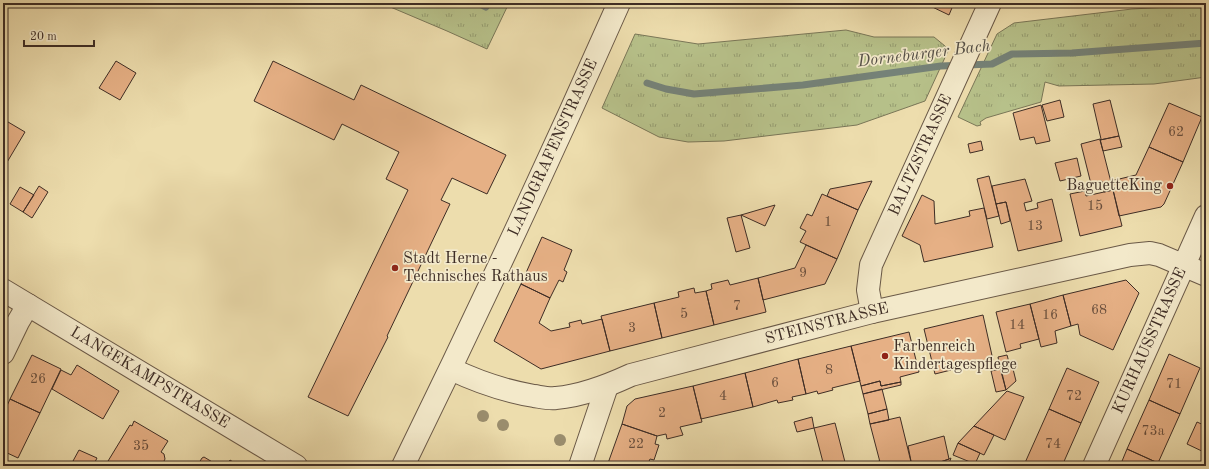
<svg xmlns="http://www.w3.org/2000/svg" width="1209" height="469" font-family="'Old Standard TT',serif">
  <defs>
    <pattern id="grass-tufts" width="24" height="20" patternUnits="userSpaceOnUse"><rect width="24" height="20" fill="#b7c18a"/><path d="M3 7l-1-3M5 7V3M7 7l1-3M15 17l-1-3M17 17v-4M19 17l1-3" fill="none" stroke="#969d71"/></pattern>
  </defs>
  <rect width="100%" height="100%" fill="#edddad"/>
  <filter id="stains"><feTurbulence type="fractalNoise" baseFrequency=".005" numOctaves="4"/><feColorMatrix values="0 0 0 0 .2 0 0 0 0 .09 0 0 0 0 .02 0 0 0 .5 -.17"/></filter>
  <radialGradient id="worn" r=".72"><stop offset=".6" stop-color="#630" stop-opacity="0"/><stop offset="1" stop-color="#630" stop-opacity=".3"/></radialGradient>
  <path fill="url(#grass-tufts)" stroke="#7a7758" d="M381 3H509L487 49 447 31Z
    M1206 5V77L1154 84 1059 86 1045 82 1041 102 986 118 980 122 981 125 977 126 958 117 997 34 1014 23 1132 9Z
    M846 30 874 37H934L945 46 948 51 925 101 857 125 724 141 688 142 659 137 602 108 635 34 698 44Z"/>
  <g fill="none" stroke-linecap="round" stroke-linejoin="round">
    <path stroke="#758278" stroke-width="7" d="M478 3 486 7
      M647 83 666 89 694 94 803 85 941 66 992 64 1012 54 1072 53 1206 43"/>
  </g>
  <path fill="#e6b085" stroke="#3e2d25" d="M924 3H954L949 15Z
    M116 61 136 73 120 100 99 88Z
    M273 61 354 100 361 85 506 155 487 194 452 178 441 200 450 204 387 336 388 337 348 416 308 397 408 190 386 179 399 152 342 124 334 140 254 101Z
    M1060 100 1064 117 1047 121 1042 105Z
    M1110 100 1119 136 1100 140 1101 139 1093 104Z
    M1169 103 1202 117 1183 162 1149 147Z
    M1041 105 1050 141 1036 144 1034 137 1020 140 1013 113Z
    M3 119 25 132 3 169Z
    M1119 136 1122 147 1103 151 1100 140Z
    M1100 139 1113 190 1104 192 1102 181 1091 184 1081 144Z
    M981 141 983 150 970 153 968 144Z
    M1149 147 1183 162 1164 204 1161 207 1119 216 1111 181 1136 175Z
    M1077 158 1081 176 1060 181 1055 163Z
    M989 176 999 216 987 219 977 179Z
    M1025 179 1032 201 1024 203 1026 211 1038 208 1037 203 1052 199 1062 241 1018 251 1006 202 996 204 992 186Z
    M872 181 858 210 827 196 830 189Z
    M39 186 48 192 32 218 23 212Z
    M20 187 34 195 23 212 10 204Z
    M1113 190 1122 226 1080 236 1070 194 1085 191 1086 196Z
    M822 194 858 210 837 259 800 242 806 231 800 228 807 214 812 216Z
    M922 195 934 201 935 224 970 216 969 211 984 208 993 247 924 262 920 245 902 236Z
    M1006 202 1010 221 1001 224 996 204Z
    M775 205 765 226 741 215Z
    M741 215 750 248 736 252 727 218Z
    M542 237 572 250 564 270 567 272 563 282 559 280 550 298 521 284Z
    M806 245 837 259 825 284 763 300 758 278 795 268Z
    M758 278 766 312 714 325 706 291 712 289 711 284 728 280 730 285Z
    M1126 280 1139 293 1113 350 1080 335 1078 324 1071 326 1063 295Z
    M521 284 550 298 539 323 551 331 570 327 569 323 581 320 582 324 602 319 610 351 541 369 494 341Z
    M694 288 695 293 706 291 714 325 662 338 654 303 679 297 678 292Z
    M1063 295 1071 326 1055 331 1057 343 1041 347 1030 304Z
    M654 303 662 338 610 351 601 316Z
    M1030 304 1039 339 1020 344 1021 348 1006 352 996 312Z
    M983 315 993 360 977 364 976 360 951 366V370L935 374 924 329Z
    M909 332 919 372 900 377 901 382 881 386 880 381 861 386 851 346Z
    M851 346 860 381 832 388 833 390 818 394 817 391 806 394 798 359Z
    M1169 354 1200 368 1180 414 1149 400Z
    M32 355 61 369 40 413 10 399Z
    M1007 355 1010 366 1000 368 998 357Z
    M798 359 806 394 792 397 793 400 778 403 777 400 753 407 745 373Z
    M77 365 119 391 103 419 52 389 61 370 71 375Z
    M1012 365 1016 381 1006 390 1000 368Z
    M1067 368 1099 382 1081 423 1049 409Z
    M1001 369 1006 390 996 392 991 371Z
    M745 373 753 407 701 419 693 386Z
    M880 381 881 386 901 382V385L863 394 861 386Z
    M693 386 702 422 680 427 683 435 667 439 666 434 657 436 622 424 627 406 635 399Z
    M882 389 887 409 868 414 863 394Z
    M1007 391 1024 397 1005 440 974 426Z
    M10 399 40 413 18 458 3 451V415Z
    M1149 400 1180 414 1158 463 1127 449Z
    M887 409 889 420 870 424 868 414Z
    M1049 409 1081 423 1062 466H1027L1024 465Z
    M812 417 814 428 797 432 794 422Z
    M900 417 912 466H881L870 424Z
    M134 421 168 441 161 452 164 454 165 459 163 463 159 466H105L130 425 132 426Z
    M1197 422 1206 426V453L1187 444Z
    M835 423 846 466H824L814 428Z
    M622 424 657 436 655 444 659 445 654 460 650 459 647 466H607Z
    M974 426 994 435 984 455 958 443Z
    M944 436 949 459 929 466H912L908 446Z
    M958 443 980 453 975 464 953 455Z
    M1127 449 1158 463 1157 466H1120Z
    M79 450 97 458 93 466H84L73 461Z
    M204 457 219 466H197L202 458Z
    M951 458 948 466H929L949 459Z
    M230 460 239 466H226Z
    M73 461 84 466H71Z
    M880 461 881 466H857Z"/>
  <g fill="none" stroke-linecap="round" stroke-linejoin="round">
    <g stroke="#6a5947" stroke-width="24">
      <g id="minor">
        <path id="s1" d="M3 290 296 466"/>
        <path id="s2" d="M872 312 868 290 871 265 990 3"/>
        <path d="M3 353 18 322 28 305"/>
        <path id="s3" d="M451 369C478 382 505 391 534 396 541 397 549 399 556 398 582 396 607 386 631 375L872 312 1130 255 1150 253 1159 255 1206 275"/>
        <path id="s4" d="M403 466C478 313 550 159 619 3"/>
        <path d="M580 466 607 386"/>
      </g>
    </g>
    <g stroke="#6a5947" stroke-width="24">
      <g id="tertiary">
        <path id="s5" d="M1094 466 1206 216"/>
      </g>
    </g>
    <use href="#minor" stroke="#f3e9ca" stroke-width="22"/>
    <use href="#tertiary" stroke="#f3e9ca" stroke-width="22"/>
  </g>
  <g fill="#9a8d6d">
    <circle cx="483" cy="416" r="6"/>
    <circle cx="503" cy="425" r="6"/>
    <circle cx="560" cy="440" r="6"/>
  </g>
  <g fill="#8f2418" stroke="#f3e9ca" stroke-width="1.5">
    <circle cx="1170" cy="186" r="4"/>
    <circle cx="395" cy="268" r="4"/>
    <circle cx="885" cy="356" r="4"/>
  </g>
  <g text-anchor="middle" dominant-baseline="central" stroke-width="3.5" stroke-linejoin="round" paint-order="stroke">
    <g font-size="14" fill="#684e3d">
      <text x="1176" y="132">62</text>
      <text x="1095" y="206">15</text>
      <text x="828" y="222">1</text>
      <text x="1035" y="226">13</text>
      <text x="803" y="273">9</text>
      <text x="737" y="306">7</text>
      <text x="1099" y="310">68</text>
      <text x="684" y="314">5</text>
      <text x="1050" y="315">16</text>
      <text x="1017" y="325">14</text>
      <text x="632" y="328">3</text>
      <text x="829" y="370">8</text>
      <text x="38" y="379">26</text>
      <text x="775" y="383">6</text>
      <text x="1174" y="384">71</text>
      <text x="723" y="396">4</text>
      <text x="1074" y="396">72</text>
      <text x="662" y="413">2</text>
      <text x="1153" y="431">73a</text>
      <text x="636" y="444">22</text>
      <text x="1053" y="444">74</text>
      <text x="141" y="446">35</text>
    </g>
    <g font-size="16" fill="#3e2d25" stroke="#f3e9ca">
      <text stroke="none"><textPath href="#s4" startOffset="352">LANDGRAFENSTRASSE</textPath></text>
      <text stroke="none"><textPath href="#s2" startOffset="168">BALTZSTRASSE</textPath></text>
      <text stroke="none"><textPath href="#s3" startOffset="391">STEINSTRASSE</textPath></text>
      <text stroke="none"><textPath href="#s5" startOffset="137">KURHAUSSTRASSE</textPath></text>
      <text stroke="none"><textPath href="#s1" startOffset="171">LANGEKAMPSTRASSE</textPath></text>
    </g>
    <g font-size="16" fill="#3e2d25" stroke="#f3e9ca" text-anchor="start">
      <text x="1162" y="186" text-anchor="end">BaguetteKing</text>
      <text x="403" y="259">Stadt Herne -<tspan x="403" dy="18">Technisches Rathaus</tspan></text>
      <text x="893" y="347">Farbenreich<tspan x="893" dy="18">Kindertagespflege</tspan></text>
    </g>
    <g font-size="17" font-style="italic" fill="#555048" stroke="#f3e9ca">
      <text transform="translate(924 54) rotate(-7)">Dorneburger Bach</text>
    </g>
  </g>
  <rect width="1209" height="469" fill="none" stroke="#edddad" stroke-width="16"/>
  <rect x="4" y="4" width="1201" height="461" fill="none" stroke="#3e2d25" stroke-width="2"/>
  <rect x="8" y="8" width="1193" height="453" fill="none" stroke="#3e2d25"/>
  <path d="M24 40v6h70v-6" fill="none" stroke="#3e2d25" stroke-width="2"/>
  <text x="30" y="40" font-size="12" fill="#3e2d25" stroke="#f3e9ca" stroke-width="3" paint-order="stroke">20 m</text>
  <rect width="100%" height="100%" filter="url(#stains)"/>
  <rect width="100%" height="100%" fill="url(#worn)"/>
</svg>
